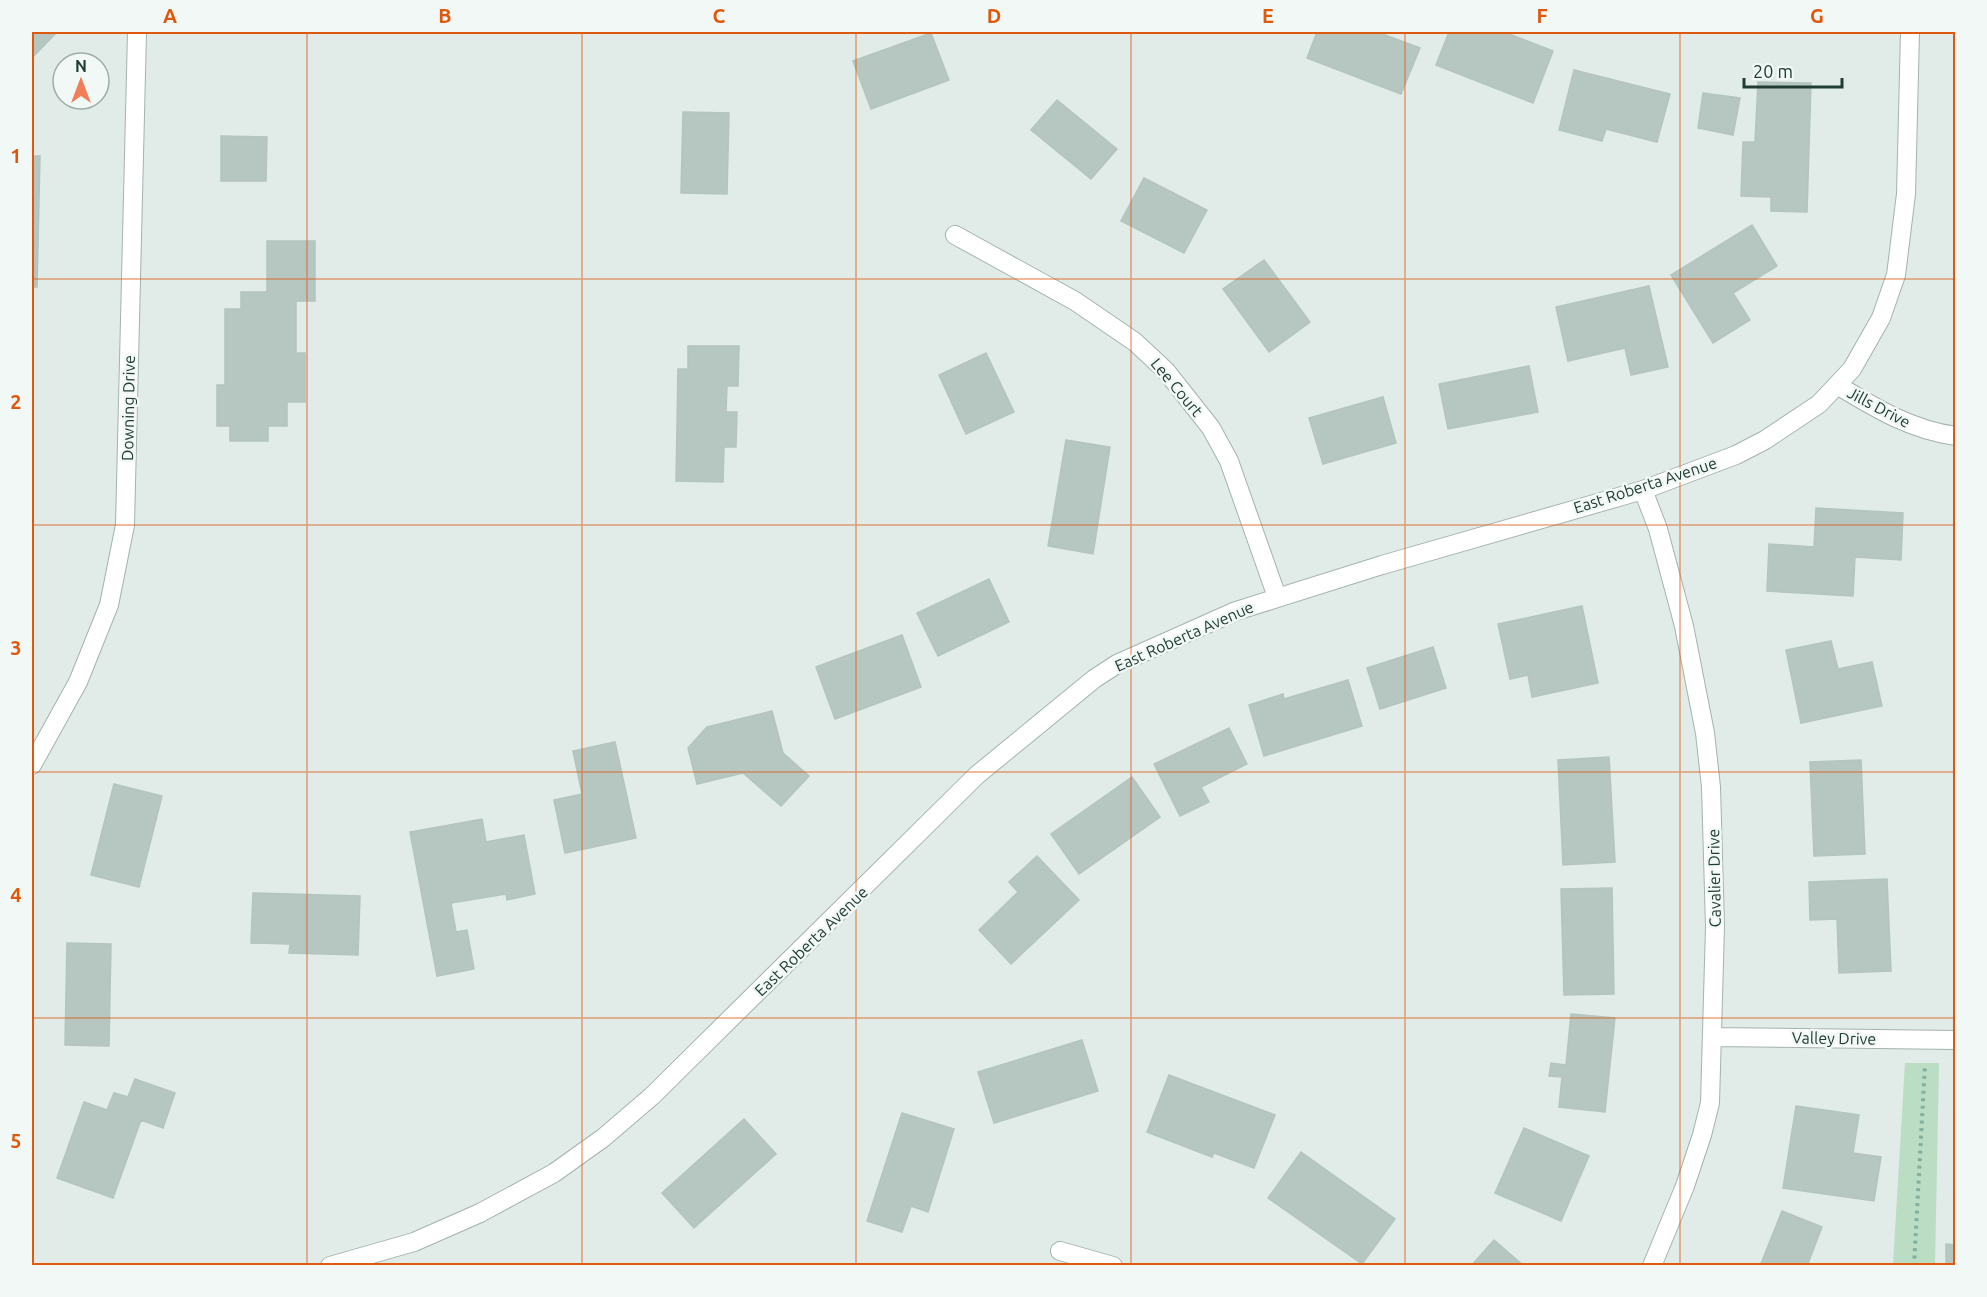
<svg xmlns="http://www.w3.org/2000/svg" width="1987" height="1297" font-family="Ubuntu,sans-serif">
  <rect width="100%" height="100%" fill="#e1ebe7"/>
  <path fill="#baddc3" d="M1905 1063H1939L1935 1265H1893Z"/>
  <path fill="#b6c6c0" stroke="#b3c5bd" stroke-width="1.5" d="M32 32H57L32 58Z
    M1317 32H1377L1420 48 1401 94 1307 58Z
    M1449 32H1504L1553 51 1533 103 1436 65Z
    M931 33 949 80 871 109 853 61Z
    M1574 70 1670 94 1657 142 1606 129 1602 141 1559 130Z
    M1758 82 1811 83 1807 212 1771 211V197L1741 196 1743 142H1755Z
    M1703 93 1740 98 1733 135 1698 128Z
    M1057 100 1117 149 1091 179 1031 130Z
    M683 112 729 113 727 194 681 193Z
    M221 136 267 137 266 181H221Z
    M32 156H40L37 287H32Z
    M1144 178 1207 210 1184 253 1121 221Z
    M1752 225 1777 266 1733 293 1750 320 1713 343 1671 275Z
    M267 241H315V301H296V353H305V402H287V426H268V441H230V426H217V385H225V309H241V292H267Z
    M1264 260 1310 322 1269 352 1223 289Z
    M1649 286 1668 367 1631 375 1625 348 1568 361 1556 307Z
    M32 323H33L32 385Z
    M688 346H739L738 386H727L726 412H737L736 447H724L723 482 676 481 678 369H688Z
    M986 353 1014 412 966 434 939 375Z
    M1529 366 1538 412 1448 429 1439 384Z
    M1383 397 1396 443 1323 464 1309 418Z
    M1066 440 1110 447 1093 554 1048 546Z
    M1816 508 1903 513 1901 560 1855 557 1853 596 1767 591 1769 544 1814 547Z
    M989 579 1009 622 938 656 917 613Z
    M1582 606 1598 683 1532 697 1528 675 1510 679 1498 624Z
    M902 635 921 687 835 719 816 667Z
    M1831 641 1838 669 1872 662 1882 706 1801 723 1786 650Z
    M1433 647 1446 688 1380 709 1367 668Z
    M1348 680 1362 726 1264 756 1249 705 1283 694 1284 699Z
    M772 711 783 753 809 776 781 806 743 773 697 784 688 748 707 727Z
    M1229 728 1247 764 1201 787 1209 802 1180 816 1154 764Z
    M615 742 636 838 565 853 554 800 582 794 573 751Z
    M1609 757 1615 862 1563 865 1558 760Z
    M1861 760 1865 854 1814 856 1810 762Z
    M1132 777 1160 817 1079 874 1051 834Z
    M114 784 162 796 139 887 91 875Z
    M482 819 486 842 524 835 535 894 507 900 506 894 451 903 456 932 467 930 474 969 437 976 410 832Z
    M1037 856 1079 900 1011 964 979 930 1018 892 1009 882Z
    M1887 879 1891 971 1839 973 1837 919 1810 920 1809 882Z
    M1612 888 1614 994 1564 995 1561 889Z
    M1955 889H1956V942L1954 941Z
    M253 893 360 896 358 955 289 953 290 944 251 943Z
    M67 943 111 944 109 1046 65 1045Z
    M1571 1014 1615 1018 1605 1112 1559 1107 1562 1077 1549 1076 1551 1063 1566 1065Z
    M1082 1040 1098 1091 994 1123 978 1072Z
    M1169 1075 1275 1115 1254 1168 1214 1153 1212 1157 1147 1132Z
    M135 1079 175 1093 163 1128 141 1120 113 1198 57 1178 84 1102 107 1110 114 1093 128 1097Z
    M1796 1106 1859 1115 1853 1153 1881 1157 1874 1201 1783 1188Z
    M902 1113 954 1129 928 1212 911 1206 902 1232 867 1221Z
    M744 1119 776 1154 694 1228 662 1193Z
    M1524 1128 1589 1156 1561 1221 1495 1193Z
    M1301 1152 1395 1219 1362 1264 1268 1198Z
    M1782 1211 1822 1227 1807 1266H1760Z
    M1494 1240 1524 1266H1471Z
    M1946 1244 1956 1245V1266H1946Z"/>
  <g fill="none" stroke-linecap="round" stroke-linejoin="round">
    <g stroke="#a4b3ae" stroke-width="20">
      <path id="minor" d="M955 235 1075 301 1135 342 1166 371 1211 428 1229 461 1277 597
        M1837 385C1875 408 1911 430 1956 436
        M1643 490 1658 529 1684 626 1705 733 1711 787 1715 926 1710 1103 1702 1135 1685 1186 1652 1266
        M32 765 78 682 109 605 125 525 137 32
        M1712 1037 1956 1040
        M1060 1251 1113 1266
        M330 1266 414 1242 480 1213 554 1173 603 1138 652 1096 977 775 1094 679 1117 664 1236 611 1382 565 1643 490 1736 455 1765 440 1819 404 1852 369 1881 318 1896 275 1906 194 1910 32"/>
    </g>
    <path stroke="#81afa0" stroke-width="4" stroke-dasharray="3 4.5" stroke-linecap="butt" d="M1914 1266 1925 1064"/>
    <use href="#minor" stroke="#fff" stroke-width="18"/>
  </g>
  <path fill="none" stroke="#de580e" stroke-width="1.5" stroke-opacity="0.55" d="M307 32V1266M582 32V1266M856 32V1266M1131 32V1266M1405 32V1266M1680 32V1266M32 279H1956M32 525H1956M32 772H1956M32 1018H1956"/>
  <g text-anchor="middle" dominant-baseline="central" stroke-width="5" stroke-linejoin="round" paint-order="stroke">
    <g font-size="16" fill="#213c35" stroke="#f1f8f5">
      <text transform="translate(1177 387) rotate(50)">Lee Court</text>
      <text transform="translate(1879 407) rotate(28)">Jills Drive</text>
      <text transform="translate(128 408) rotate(-89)">Downing Drive</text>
      <text transform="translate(1645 485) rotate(-18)">East Roberta Avenue</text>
      <text transform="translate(1184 636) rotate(-24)">East Roberta Avenue</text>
      <text transform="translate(1714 878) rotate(-91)">Cavalier Drive</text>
      <text transform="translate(811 941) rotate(-44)">East Roberta Avenue</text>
      <text transform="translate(1834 1038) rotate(1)">Valley Drive</text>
    </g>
  </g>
  <rect width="1987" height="1297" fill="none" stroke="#f1f8f5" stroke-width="66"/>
  <g transform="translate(81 81)"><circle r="28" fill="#f1f8f5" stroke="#9eada8" stroke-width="1.5"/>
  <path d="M0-4.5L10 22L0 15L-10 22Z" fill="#f17d59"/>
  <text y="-9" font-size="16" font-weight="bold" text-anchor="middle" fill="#213c35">N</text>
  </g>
  <path d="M1744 78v9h98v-9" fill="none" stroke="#213c35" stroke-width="3"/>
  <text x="1753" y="78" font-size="18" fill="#213c35" stroke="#f1f8f5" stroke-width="4.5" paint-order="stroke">20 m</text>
  <rect x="33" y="33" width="1921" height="1231" fill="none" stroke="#de580e" stroke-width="2"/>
  <g font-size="20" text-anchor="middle" font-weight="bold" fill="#de580e">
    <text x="170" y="23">A</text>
    <text x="445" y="23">B</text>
    <text x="719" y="23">C</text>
    <text x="994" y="23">D</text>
    <text x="1268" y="23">E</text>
    <text x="1542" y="23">F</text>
    <text x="1817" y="23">G</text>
    <text x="16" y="163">1</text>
    <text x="16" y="409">2</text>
    <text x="16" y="655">3</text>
    <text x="16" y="902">4</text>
    <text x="16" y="1148">5</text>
  </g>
</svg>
